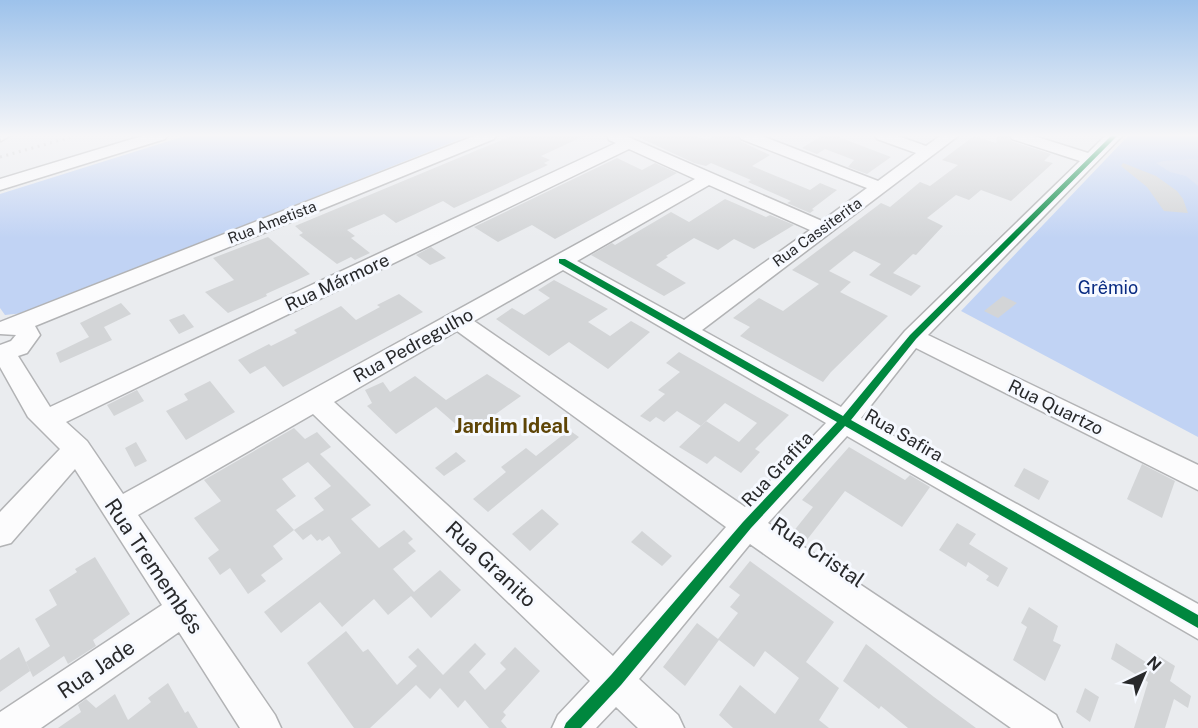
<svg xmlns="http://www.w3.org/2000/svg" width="1198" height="728" font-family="'Public Sans',sans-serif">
  <rect width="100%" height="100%" fill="#eaecef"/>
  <path fill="#c1d3f4" d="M185 136H468L24 313 5 315 0 308V194Z
    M1128 136H1198V437L961 311Z"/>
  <path fill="#cdd8f0" d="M1192 159 1198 160V186L1186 176 1170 172 1156 163 1163 161Z"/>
  <path fill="#d3d5d7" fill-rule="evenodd" d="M511 136H584L541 156 550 160 544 163 548 165 454 208 443 201 396 223 384 214 347 230 355 236 351 238 370 253 355 260 351 257 337 264 299 235 303 233 295 226Z
    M636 136H696L707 140 714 136H737L740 141 770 155 752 166 810 190 820 183 837 190 812 209 814 210 810 213 787 203 791 201 748 182 751 180 711 163 706 166 694 163Z
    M821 136H836L891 157 867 174 848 167 854 160 825 149 817 154 802 148Z
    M974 136 996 143 997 136H1008L1011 141 1051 154 1044 161 1053 163 1011 201 981 190 969 200 956 195 927 218 943 226 916 255 913 254 893 273 921 286 911 296 869 275 881 264 854 251 829 271 851 282 840 292 888 316 831 372 823 382 740 336 750 327 733 318 759 298 783 311 819 284 792 270 881 203 890 207 920 182 930 186 958 165 942 160Z
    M617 158 642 170 655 163 677 173 555 239 532 225 498 242 474 227Z
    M1123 163 1156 176 1177 191 1183 199 1188 213 1164 211 1147 187 1121 166Z
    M725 199 766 217 770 215 794 225 754 249 734 239 718 250 694 238 666 256 668 257 656 265 686 283 664 296 591 255 612 243 615 245 671 212 689 222Z
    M268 237 310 274 266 294 267 296 228 313 205 292 234 280 213 258Z
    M431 247 446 258 430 265 416 255Z
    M554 280 608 309 588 322 610 336 631 321 650 332 608 369 569 342 549 356 496 319 512 308 524 315 550 298 538 290Z
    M399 294 423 312 283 387 265 366 250 374 238 360 269 344 271 346 297 333 294 330 341 306 356 320 380 307 377 305Z
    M1003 296 1017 303 998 318 984 311Z
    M121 303 131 314 104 327 112 340 60 363 56 353 89 337 80 323Z
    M184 314 194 327 179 334 169 320Z
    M679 352 789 415 755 449 760 452 741 473 715 456 707 464 679 447 706 421 739 442 757 423 725 403 701 426 677 411 664 422 656 417 650 422 640 416 665 394 658 390 680 372 666 363Z
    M487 374 521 396 493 416 504 425 490 434 479 426 467 434 436 407 396 434 367 406 372 403 365 390 383 382 390 392 415 376 446 400Z
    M210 381 235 412 186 440 166 411 188 400 184 394Z
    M137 390 144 401 114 416 107 405Z
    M294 428 305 439 317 432 331 447 320 454 371 505 351 519 379 548 404 530 413 539 408 543 416 551 393 569 414 592 440 570 461 590 431 618 411 596 388 615 374 599 342 627 320 602 281 633 264 612 341 553 329 536 322 541 320 539 317 541 311 534 303 540 294 530 273 546 283 559 261 575 266 581 248 594 230 568 220 575 208 558 219 550 194 518 221 501 204 480ZM308 462 331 486 314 498 324 510 294 530 276 510 296 496 282 479Z
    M569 430 579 437 488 512 473 499 506 472 501 467 526 448 536 456Z
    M136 442 147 461 135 467 125 448Z
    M849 447 905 480 910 475 930 487 902 527 845 491 806 541 793 532 813 507 802 500Z
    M456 452 466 461 444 476 435 468Z
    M1142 464 1175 481 1162 518 1127 499Z
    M1024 468 1049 481 1039 500 1014 486Z
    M542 509 559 524 530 551 512 534Z
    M957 523 976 534 969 544 1008 568 998 587 986 580 989 576 968 562 966 567 939 550Z
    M642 531 672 556 662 566 631 542Z
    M95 557 130 614 93 640 96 646 68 664 64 656 33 677 26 662 50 646 35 619 57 605 49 590 77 572 75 569Z
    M750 561 834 622 806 662 839 688 819 720 829 728H733L719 715 740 685 775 714 799 678 765 651 754 667 719 640 685 686 663 667 697 623 718 639 738 613 730 607 740 595 729 587Z
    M1029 607 1058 626 1053 641 1061 645 1045 681 1013 660 1027 627 1021 623Z
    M346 631 363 652 368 649 397 685 417 666 408 657 418 648 443 675 475 643 486 654 469 672 485 690 506 669 500 663 515 647 540 671 503 712 506 715 501 721 507 728H489L465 700 458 708 440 688 430 699 416 685 370 728H354L307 663Z
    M1116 643 1152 666 1156 654 1175 666 1170 681 1191 696 1188 708 1174 699 1165 728H1134L1148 682 1111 659Z
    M866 644 934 697 976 728H908L881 706 879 709 843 681Z
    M19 647 30 671 0 692V660Z
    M168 683 185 713 188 711 198 728H58L81 712 78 705 86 699 96 708 115 694 128 720 151 702 148 698Z
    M1085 688 1099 697 1090 722 1076 712Z"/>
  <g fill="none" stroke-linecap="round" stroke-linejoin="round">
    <g stroke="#b2b3b5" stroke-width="3">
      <path id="minor" d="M0 136H9L1 141Z
        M142 136H167L165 139 0 190V179Z
        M474 136H496L494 139 35 326 40 335 27 353 18 356 50 407 616 143 609 140 608 136H626L822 221 867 188 741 139 739 136H762L878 181 916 153 877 139 875 136H898L926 146 940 136H958L702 330 841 407 905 331 1080 161 1012 139 1010 136H1034L1088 153 1105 136H1122L928 335 1198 465V490L916 348 861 418 1198 604V639L847 436 768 523 1056 715 1062 728H1011L750 544 639 679 678 715 684 728H638L616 707 596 728H552L558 715 590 681 313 414 138 515 275 715 281 728H240L179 632 41 728H0V712L162 605 75 469 11 543 0 546V512L60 449 28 417 0 367V345L11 341 16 335 0 334V322ZM629 149 695 179 123 494 87 441 66 422ZM709 185 810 230 684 320 577 261ZM563 270 826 423 745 507 474 321ZM457 331 726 527 613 656 334 402Z"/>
    </g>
    <use href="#minor" fill="#fcfcfd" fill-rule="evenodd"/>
    <path stroke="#cccdcd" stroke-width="3" stroke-dasharray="2 4.5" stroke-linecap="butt" d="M0 157 75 136"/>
    <g stroke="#f6f9ff" stroke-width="4">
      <path id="cycleway" d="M1111 136H1117L916 339 851 420 1198 615V628L845 426 751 528 621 685 581 728H564L566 723 611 675 743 522 837 422 559 263V259H565L843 416 910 335Z"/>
    </g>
    <use href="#cycleway" fill="#00873e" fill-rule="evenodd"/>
  </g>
  <linearGradient id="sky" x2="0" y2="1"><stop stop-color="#9dc2eb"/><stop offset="0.57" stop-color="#f6f6f8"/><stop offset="1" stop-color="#f6f6f8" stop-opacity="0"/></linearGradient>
  <rect width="1198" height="238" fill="url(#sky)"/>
  <g text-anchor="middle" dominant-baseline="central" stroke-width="6" stroke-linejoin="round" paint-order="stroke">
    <g font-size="15" fill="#28292b" stroke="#f6f9ff">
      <text transform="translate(272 222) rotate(-21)">Rua Ametista</text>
      <text transform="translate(817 232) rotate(-36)">Rua Cassiterita</text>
    </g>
    <g font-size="18" fill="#28292b" stroke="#f6f9ff">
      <text transform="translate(337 282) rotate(-25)">Rua Mármore</text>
      <text transform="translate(413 345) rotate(-29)">Rua Pedregulho</text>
      <text transform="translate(1056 407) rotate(26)">Rua Quartzo</text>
      <text transform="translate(904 435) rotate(30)">Rua Safira</text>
      <text transform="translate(777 469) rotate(-47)">Rua Grafita</text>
    </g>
    <g font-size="18" fill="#0a2c82" stroke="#f6f9ff">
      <text x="1108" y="287">Grêmio</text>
    </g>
    <g font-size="20" font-weight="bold" fill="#5e4507" stroke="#f6f9ff">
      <text x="512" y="426">Jardim Ideal</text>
    </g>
    <g font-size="21" fill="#28292b" stroke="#f6f9ff">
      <text transform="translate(818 552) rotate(34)">Rua Cristal</text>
      <text transform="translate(491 564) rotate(43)">Rua Granito</text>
      <text transform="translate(154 566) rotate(56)">Rua Tremembés</text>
      <text transform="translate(96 669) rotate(-34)">Rua Jade</text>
    </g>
  </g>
  <g transform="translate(1144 674) rotate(44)" stroke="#f6f9ff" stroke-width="4.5" paint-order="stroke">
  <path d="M0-4.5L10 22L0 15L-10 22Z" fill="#28292b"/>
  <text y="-9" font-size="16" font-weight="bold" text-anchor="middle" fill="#28292b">N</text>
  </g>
</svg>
